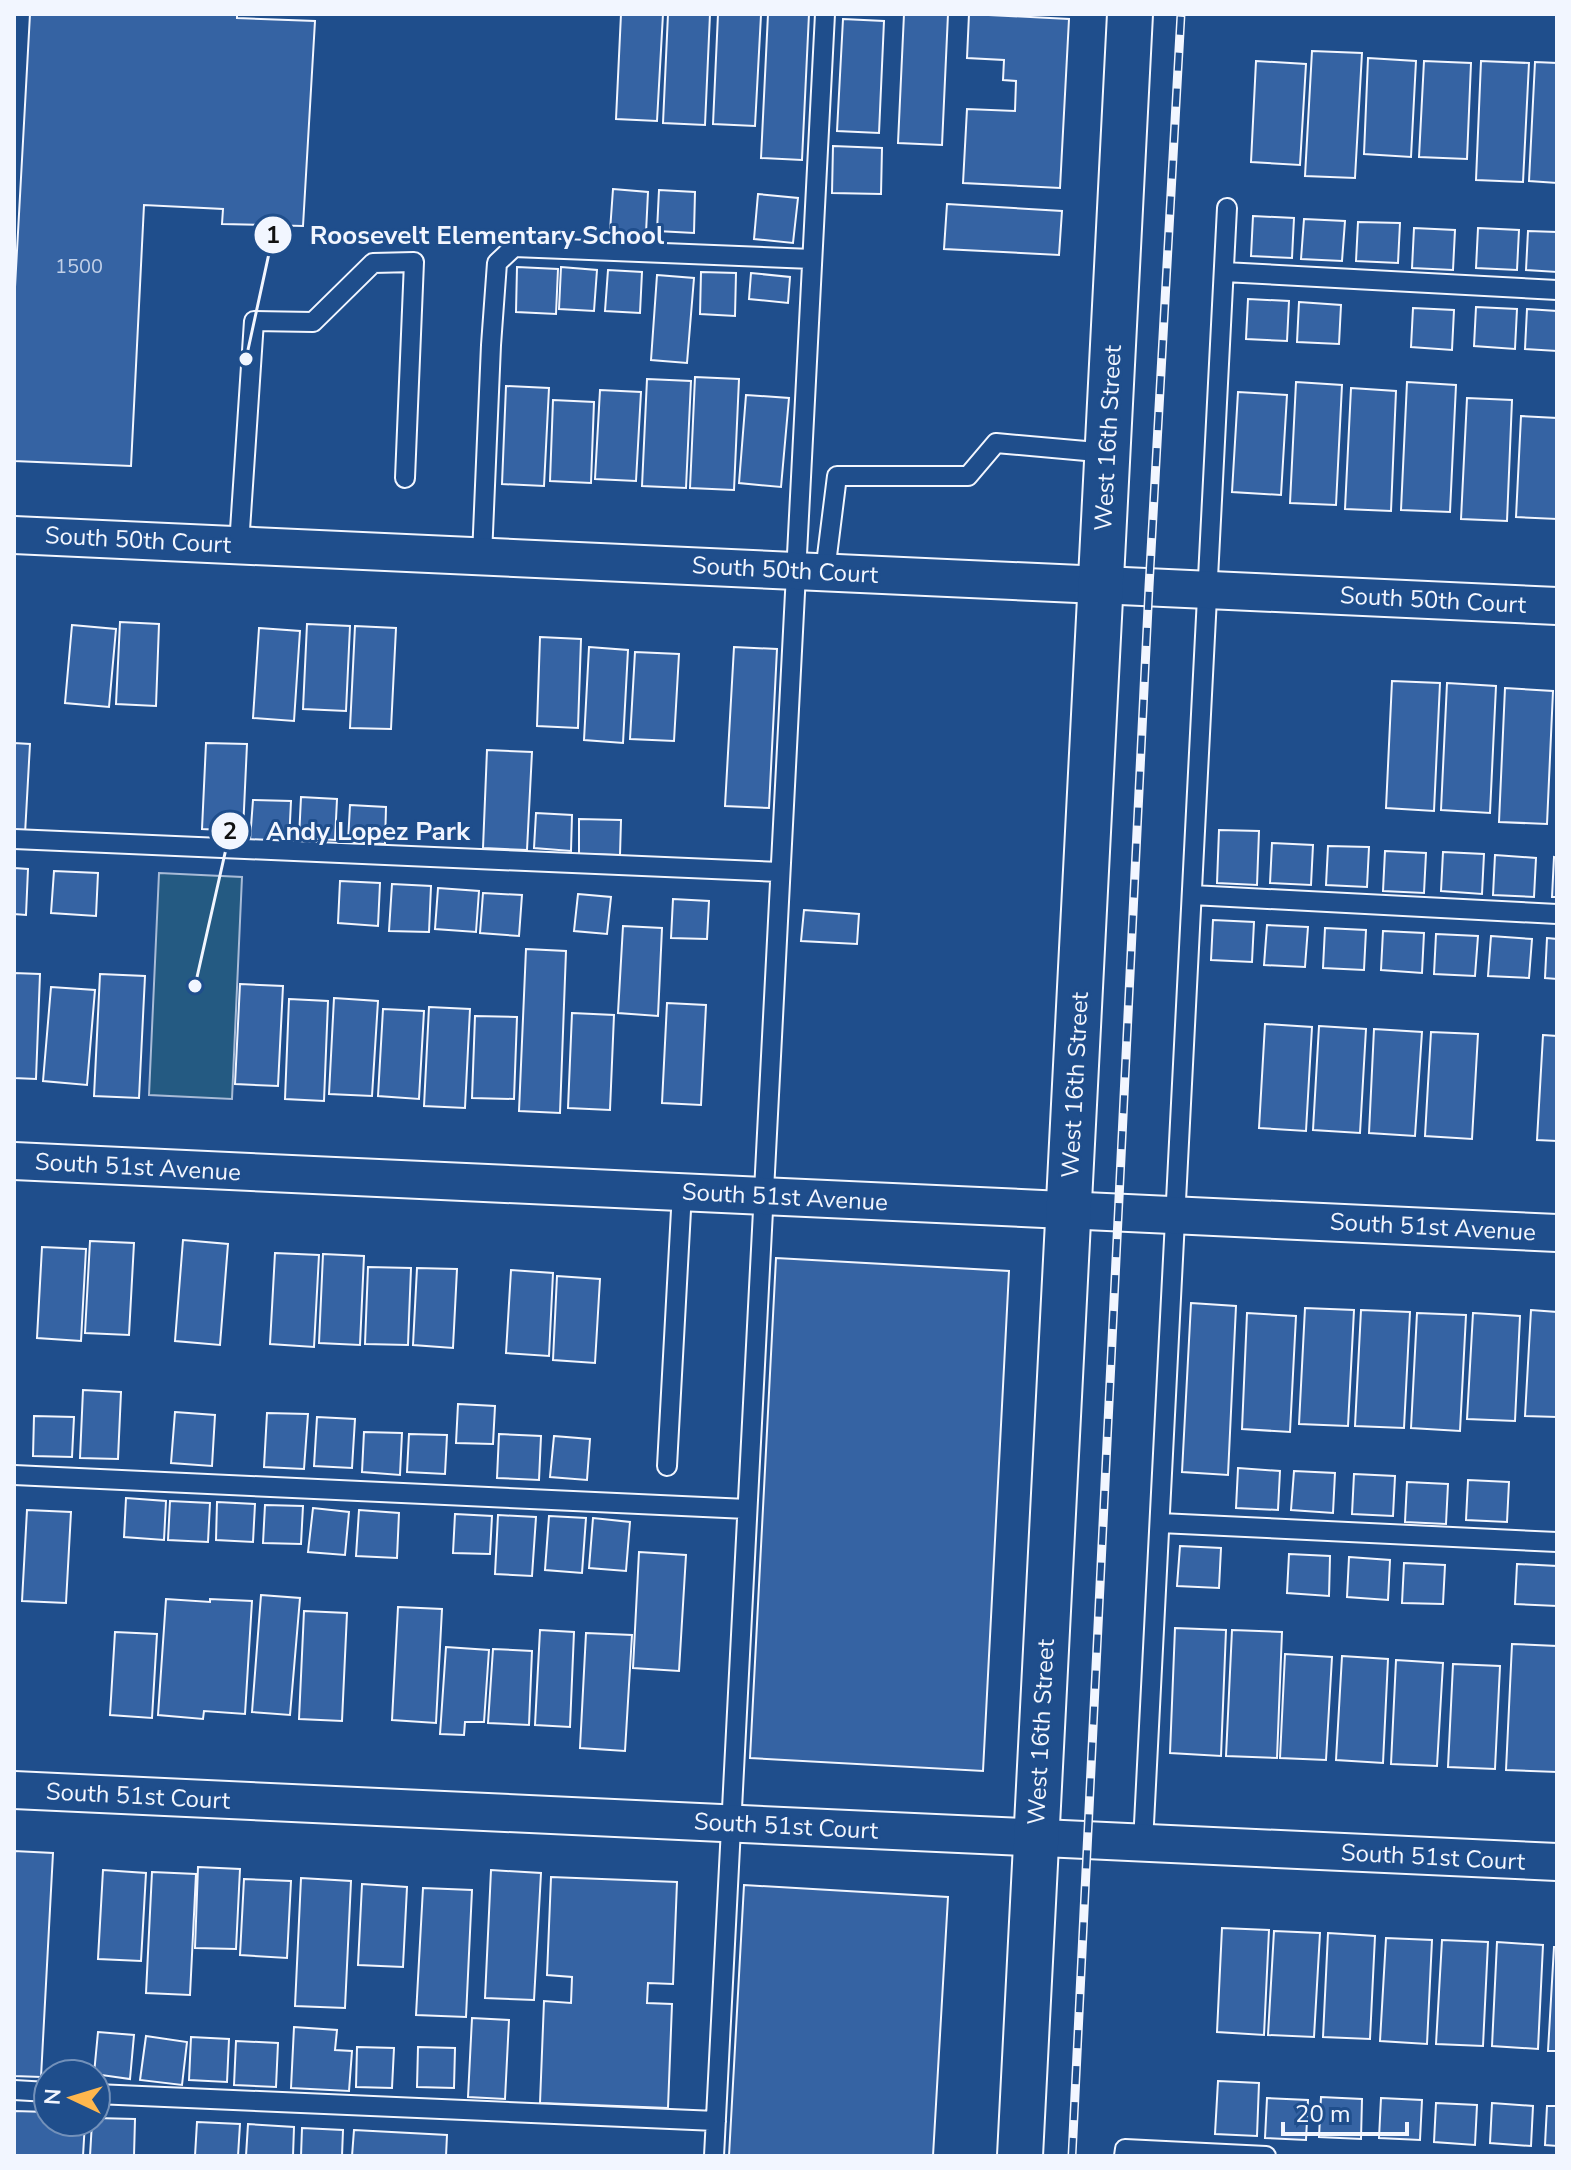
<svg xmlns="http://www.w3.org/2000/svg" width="1571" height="2170" font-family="'Nunito Sans',sans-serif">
  <rect width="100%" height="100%" fill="#1f4e8c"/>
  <path fill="#245a82" stroke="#a8bbd7" stroke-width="2" d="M159 873 242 877 232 1099 149 1095Z"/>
  <path fill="#3563a3" stroke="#f2f6ff" stroke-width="2" d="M30 14H237V18L315 21 303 226 222 224 223 209 144 205 131 466 14 461V305Z
    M621 14H663L657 121 616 119Z
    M668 14H710L705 125 663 123Z
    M718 14 761 15 755 126 713 124Z
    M768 14H809L802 160 761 158Z
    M904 14H948L942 145 898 143Z
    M969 14 1069 19 1060 188 963 183 967 109 1015 111 1016 81 1003 80 1004 60 967 58Z
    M843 19 884 21 879 133 837 131Z
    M1312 51 1362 53 1355 178 1305 176Z
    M1368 58 1416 61 1411 157 1364 154Z
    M1256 61 1306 64 1300 165 1251 162Z
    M1424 61 1471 63 1467 159 1419 157Z
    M1481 61 1529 63 1523 182 1476 180Z
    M1535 62 1557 63V183L1529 181Z
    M833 146 882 148 881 194 832 193Z
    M613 189 648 192 646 233 610 231Z
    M659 190 695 192 694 233 657 231Z
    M758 194 798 198 793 243 754 239Z
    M947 204 1062 211 1059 255 944 249Z
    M1253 216 1294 218 1292 258 1251 256Z
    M1304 219 1345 221 1342 261 1301 259Z
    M1358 222 1400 223 1398 263 1356 261Z
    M1414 228 1455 230 1453 270 1412 268Z
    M1478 228 1519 230 1517 270 1476 268Z
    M1528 231 1557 232V272L1526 270Z
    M517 267 558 269 556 314 516 312Z
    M561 267 597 270 594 311 559 309Z
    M608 270 642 272 640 313 605 311Z
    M701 272 736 273 735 316 700 314Z
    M751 273 790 277 788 303 749 299Z
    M657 275 694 278 687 363 651 360Z
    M1248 299 1289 301 1287 341 1246 339Z
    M1299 302 1341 305 1339 344 1297 342Z
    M1476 307 1517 309 1515 349 1474 346Z
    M1413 308 1454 310 1452 350 1411 347Z
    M1527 309 1557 311V351L1525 349Z
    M695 377 739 379 734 490 690 488Z
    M647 379 691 381 686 488 642 486Z
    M1296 382 1342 385 1336 505 1290 503Z
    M1407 382 1456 385 1450 512 1401 510Z
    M506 386 549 388 544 486 502 484Z
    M1351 388 1396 391 1391 511 1345 509Z
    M600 390 641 392 636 481 595 479Z
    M1238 392 1287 395 1281 495 1232 492Z
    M746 395 789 398 781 487 739 483Z
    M1467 398 1512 400 1507 521 1461 519Z
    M553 400 594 402 591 483 550 481Z
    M1521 416 1557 418V519L1516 517Z
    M120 622 159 624 156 706 116 704Z
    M307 624 350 626 346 711 303 709Z
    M72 625 116 629 109 707 65 703Z
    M355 626 396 628 391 729 350 728Z
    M259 628 300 631 294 721 253 718Z
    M540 637 581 639 578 728 537 726Z
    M589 647 628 650 623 743 584 740Z
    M734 647 777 649 769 808 725 806Z
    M635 652 679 654 674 741 630 739Z
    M1392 681 1440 683 1434 811 1386 808Z
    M1447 683 1496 686 1490 813 1441 810Z
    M1505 688 1553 691 1547 824 1499 822Z
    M14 743 30 744 25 834H14Z
    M206 743 247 744 243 831 202 829Z
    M487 750 532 752 527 850 483 848Z
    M301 797 337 799 335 840 299 838Z
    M253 800 291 801 289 842 250 840Z
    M350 805 386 807 385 844 348 842Z
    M536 813 572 815 571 851 534 848Z
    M579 819 621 820 620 855 579 854Z
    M1219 830 1259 831 1257 885 1217 883Z
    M1272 843 1313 845 1311 885 1270 883Z
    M1328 846 1369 847 1367 887 1326 885Z
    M1385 851 1426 853 1424 893 1383 891Z
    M1443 852 1484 854 1482 894 1441 891Z
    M1495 855 1536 858 1534 897 1493 895Z
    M1554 857 1557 858V897H1552Z
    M14 868 28 869 26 915 14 914Z
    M54 871 98 873 96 916 51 913Z
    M340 881 380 883 378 926 338 923Z
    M392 884 431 886 429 932 389 931Z
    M438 888 479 891 476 932 435 929Z
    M483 893 522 895 519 936 480 933Z
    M578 894 611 897 607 934 574 931Z
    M673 899 709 901 707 939 671 938Z
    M804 910 859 914 857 944 801 941Z
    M1213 920 1254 922 1252 962 1211 960Z
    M1267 925 1308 927 1305 967 1264 965Z
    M623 926 662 928 658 1016 618 1013Z
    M1325 928 1366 930 1364 970 1323 968Z
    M1383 931 1424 933 1422 973 1381 970Z
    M1436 934 1478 936 1475 976 1434 974Z
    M1491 936 1532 939 1529 978 1488 976Z
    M1547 938 1557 939V979L1545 978Z
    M526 949 566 951 560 1113 519 1111Z
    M14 973 40 974 36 1079 14 1078Z
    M100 974 145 976 139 1098 94 1096Z
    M240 984 283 986 278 1086 235 1084Z
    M51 987 95 990 87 1085 43 1081Z
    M334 998 378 1001 372 1096 329 1094Z
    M289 999 328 1001 324 1101 285 1099Z
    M667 1003 706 1005 701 1105 662 1103Z
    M429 1007 470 1009 465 1108 424 1106Z
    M383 1009 424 1011 419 1099 378 1096Z
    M572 1013 614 1015 610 1110 568 1108Z
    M475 1016 517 1017 514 1099 472 1098Z
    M1265 1024 1312 1027 1306 1131 1259 1128Z
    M1319 1026 1366 1029 1360 1133 1313 1130Z
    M1374 1029 1422 1032 1415 1136 1369 1133Z
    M1431 1032 1478 1034 1472 1139 1425 1136Z
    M1543 1035 1557 1036V1141L1537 1140Z
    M183 1240 228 1244 220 1345 175 1341Z
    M90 1241 134 1243 129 1335 85 1333Z
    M42 1247 86 1249 81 1341 37 1338Z
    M275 1253 319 1255 314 1347 270 1344Z
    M323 1254 364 1256 360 1345 319 1343Z
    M776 1258 1009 1271 983 1771 750 1758Z
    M368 1267 411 1268 408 1345 365 1344Z
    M417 1268 457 1269 453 1348 413 1345Z
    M511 1270 553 1273 549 1356 506 1353Z
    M557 1276 600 1279 595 1363 553 1360Z
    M1191 1303 1236 1306 1228 1475 1182 1472Z
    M1305 1308 1354 1310 1348 1426 1299 1424Z
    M1361 1310 1410 1312 1404 1428 1355 1426Z
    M1531 1310 1557 1312V1417L1525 1416Z
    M1247 1313 1296 1316 1290 1432 1242 1429Z
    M1417 1313 1466 1315 1460 1431 1411 1428Z
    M1473 1313 1520 1316 1515 1421 1467 1419Z
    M83 1390 121 1392 118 1459 80 1458Z
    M458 1404 495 1406 493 1444 456 1443Z
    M175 1412 215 1415 212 1466 171 1463Z
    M267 1413 308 1414 304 1469 264 1467Z
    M34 1416 74 1417 72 1457 33 1456Z
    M317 1417 355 1419 352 1468 314 1466Z
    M364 1432 402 1433 400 1475 362 1472Z
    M409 1434 447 1435 445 1474 407 1472Z
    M499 1434 541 1436 539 1480 497 1478Z
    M554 1436 590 1439 587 1480 550 1477Z
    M1238 1468 1280 1471 1278 1510 1236 1508Z
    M1294 1471 1335 1473 1333 1513 1291 1510Z
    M1354 1474 1395 1476 1393 1516 1352 1514Z
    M1468 1480 1509 1482 1507 1522 1466 1520Z
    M1407 1482 1448 1484 1446 1524 1405 1522Z
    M126 1498 166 1501 164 1540 124 1537Z
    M170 1501 210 1503 208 1542 168 1540Z
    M217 1502 255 1504 253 1542 216 1540Z
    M265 1505 303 1506 301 1544 263 1543Z
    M313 1508 349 1512 345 1555 308 1552Z
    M27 1510 71 1512 66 1603 22 1601Z
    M359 1510 399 1513 397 1558 356 1556Z
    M455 1514 492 1516 490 1554 453 1553Z
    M498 1515 536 1517 532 1576 495 1574Z
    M549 1516 586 1518 582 1573 545 1570Z
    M593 1518 630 1522 626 1571 589 1568Z
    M1180 1546 1221 1548 1219 1588 1177 1586Z
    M639 1552 686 1555 679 1671 633 1668Z
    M1289 1554 1330 1556 1329 1596 1287 1593Z
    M1349 1557 1390 1560 1388 1600 1347 1597Z
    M1404 1563 1445 1565 1443 1604 1402 1603Z
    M1517 1564 1557 1566V1606L1515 1604Z
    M261 1595 300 1598 290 1715 252 1712Z
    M166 1599 210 1602V1599L252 1601 245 1714 204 1711 203 1719 158 1715Z
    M398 1607 442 1609 436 1723 392 1720Z
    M304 1611 347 1613 342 1721 299 1719Z
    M1175 1628 1226 1630 1221 1756 1170 1753Z
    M540 1630 574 1632 570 1727 535 1725Z
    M1232 1630 1282 1632 1277 1758 1226 1756Z
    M115 1632 157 1634 152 1718 110 1715Z
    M586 1633 632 1635 625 1751 580 1748Z
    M1512 1644 1557 1646V1772L1506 1770Z
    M446 1647 489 1650 484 1722H465L464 1735 440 1734Z
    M493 1649 532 1651 529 1725 488 1723Z
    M1285 1654 1332 1657 1326 1760 1280 1758Z
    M1342 1656 1388 1659 1383 1763 1336 1760Z
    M1396 1660 1443 1663 1437 1766 1391 1764Z
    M1453 1664 1500 1666 1495 1769 1448 1767Z
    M14 1851 53 1853 41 2077 14 2076Z
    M198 1867 240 1869 236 1949 195 1948Z
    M103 1870 146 1873 141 1961 98 1959Z
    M491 1870 541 1873 534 2000 485 1998Z
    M152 1872 196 1874 190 1995 146 1993Z
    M551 1877 677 1882 673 1984 648 1983 647 2003 672 2004 668 2108 540 2103 544 2001 571 2003 572 1977 547 1975Z
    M301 1878 351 1881 345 2008 295 2006Z
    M244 1879 291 1881 287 1958 240 1955Z
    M362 1884 407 1887 403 1967 358 1965Z
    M744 1885 948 1897 933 2156H729Z
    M423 1888 472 1890 466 2017 416 2015Z
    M1222 1928 1269 1930 1264 2035 1217 2032Z
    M1274 1931 1320 1933 1314 2037 1268 2035Z
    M1328 1933 1375 1936 1370 2039 1323 2037Z
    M1386 1938 1432 1940 1427 2044 1380 2041Z
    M1442 1940 1488 1942 1483 2046 1436 2044Z
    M1497 1942 1543 1945 1538 2049 1492 2046Z
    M1554 1947H1557V2051H1548Z
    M472 2018 509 2020 505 2099 468 2097Z
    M294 2027 337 2030 335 2050 352 2051 349 2091 291 2088Z
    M98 2032 134 2035 130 2079 94 2074Z
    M146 2036 187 2042 182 2085 140 2080Z
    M191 2037 229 2039 227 2082 189 2080Z
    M236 2041 278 2043 276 2087 234 2085Z
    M357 2047 394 2048 392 2088 356 2087Z
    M418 2047 455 2048 454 2088 417 2087Z
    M1218 2081 1259 2083 1257 2136 1215 2134Z
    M1321 2097 1362 2099 1361 2139 1319 2137Z
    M1267 2098 1308 2100 1306 2140 1265 2138Z
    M1381 2098 1422 2100 1420 2140 1379 2138Z
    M1436 2103 1477 2105 1475 2145 1434 2142Z
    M1492 2103 1533 2106 1531 2146 1490 2143Z
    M1547 2106H1557V2146L1545 2145Z
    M14 2111 48 2112V2122H85L83 2156H14Z
    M96 2118 135 2119 134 2156H90L92 2122H96Z
    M197 2122 240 2124 238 2156H195Z
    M248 2124 294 2127 293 2156H246Z
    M302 2128 343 2130 342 2156H301Z
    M354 2130 447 2135 446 2156H352Z"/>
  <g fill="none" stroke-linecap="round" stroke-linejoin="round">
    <g stroke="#f2f6ff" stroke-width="22">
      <path id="lane" d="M1224 272 1557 290
        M239 545 254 321 313 322 373 263 414 262 405 478
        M482 556 491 345 497 263 514 247 812 259
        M825 572 837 476H968L996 443 1108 453
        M14 839 780 872
        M1192 895 1557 914
        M667 1466 682 1192
        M14 1475 747 1509
        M1160 1523 1557 1542
        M1143 1843 1227 208
        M14 2090 48 2092
        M96 2094 716 2121
        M714 2156 825 14
        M1124 2156 1125 2149 1266 2156"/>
    </g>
    <g stroke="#f2f6ff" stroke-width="40">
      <path id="street" d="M14 535 1557 606
        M14 1161 1557 1233
        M14 1790 1557 1862"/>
    </g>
    <g stroke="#f2f6ff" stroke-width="48">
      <path id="secondary" d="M1020 2156 1130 14"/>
    </g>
    <use href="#lane" stroke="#1f4e8c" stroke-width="18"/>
    <use href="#street" stroke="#1f4e8c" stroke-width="36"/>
    <use href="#secondary" stroke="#1f4e8c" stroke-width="44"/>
    <g stroke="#f2f6ff" stroke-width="9">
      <path id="rail" d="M1072 2156 1149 587 1181 14"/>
    </g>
    <use href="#rail" stroke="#1f4e8c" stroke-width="6" stroke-dasharray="18" stroke-linecap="butt"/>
  </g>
  <g text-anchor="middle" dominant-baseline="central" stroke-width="6" stroke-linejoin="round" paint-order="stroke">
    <g font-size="20" fill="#c3d1e8">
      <text x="79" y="266">1500</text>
    </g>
    <g font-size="24" fill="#f2f6ff" stroke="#1f4e8c">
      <text transform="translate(1108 438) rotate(-87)">West 16th Street</text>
      <text transform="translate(138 540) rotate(3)">South 50th Court</text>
      <text transform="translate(785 570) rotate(3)">South 50th Court</text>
      <text transform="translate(1433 600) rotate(3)">South 50th Court</text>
      <text transform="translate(1075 1085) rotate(-87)">West 16th Street</text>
      <text transform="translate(138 1167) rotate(3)">South 51st Avenue</text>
      <text transform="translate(785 1197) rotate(3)">South 51st Avenue</text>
      <text transform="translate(1433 1227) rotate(3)">South 51st Avenue</text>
      <text transform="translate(1041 1732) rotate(-87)">West 16th Street</text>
      <text transform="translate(138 1796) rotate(3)">South 51st Court</text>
      <text transform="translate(786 1826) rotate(3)">South 51st Court</text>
      <text transform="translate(1433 1857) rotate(3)">South 51st Court</text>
    </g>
  </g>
  <path fill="none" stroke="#f2f6ff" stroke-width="3" d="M246 359L273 235M195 986L230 831"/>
  <g fill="#f2f6ff" stroke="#1f4e8c" stroke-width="3">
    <circle cx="246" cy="359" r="8"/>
    <circle cx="195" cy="986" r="8"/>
    <circle cx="273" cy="235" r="20"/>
    <circle cx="230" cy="831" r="20"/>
  </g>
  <g font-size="24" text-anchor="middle" font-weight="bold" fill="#111">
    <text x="273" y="243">1</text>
    <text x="230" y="839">2</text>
  </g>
  <g font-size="26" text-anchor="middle" font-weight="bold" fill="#f2f6ff" stroke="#1f4e8c" stroke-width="6" stroke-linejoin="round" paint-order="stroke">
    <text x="487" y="244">Roosevelt Elementary School</text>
    <text x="368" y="840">Andy Lopez Park</text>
  </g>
  <rect width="1571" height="2170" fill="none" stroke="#f2f6ff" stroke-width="32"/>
  <g transform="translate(72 2098) rotate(274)"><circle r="38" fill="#1f4e8c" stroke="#7391ba" stroke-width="2"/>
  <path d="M0-6L14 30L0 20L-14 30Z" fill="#ffb74d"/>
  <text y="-12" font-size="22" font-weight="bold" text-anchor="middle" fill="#f2f6ff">N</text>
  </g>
  <path d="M1283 2122v12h124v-12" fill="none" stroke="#f2f6ff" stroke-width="4"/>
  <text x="1295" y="2122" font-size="24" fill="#f2f6ff" stroke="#1f4e8c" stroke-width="6" paint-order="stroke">20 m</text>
</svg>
